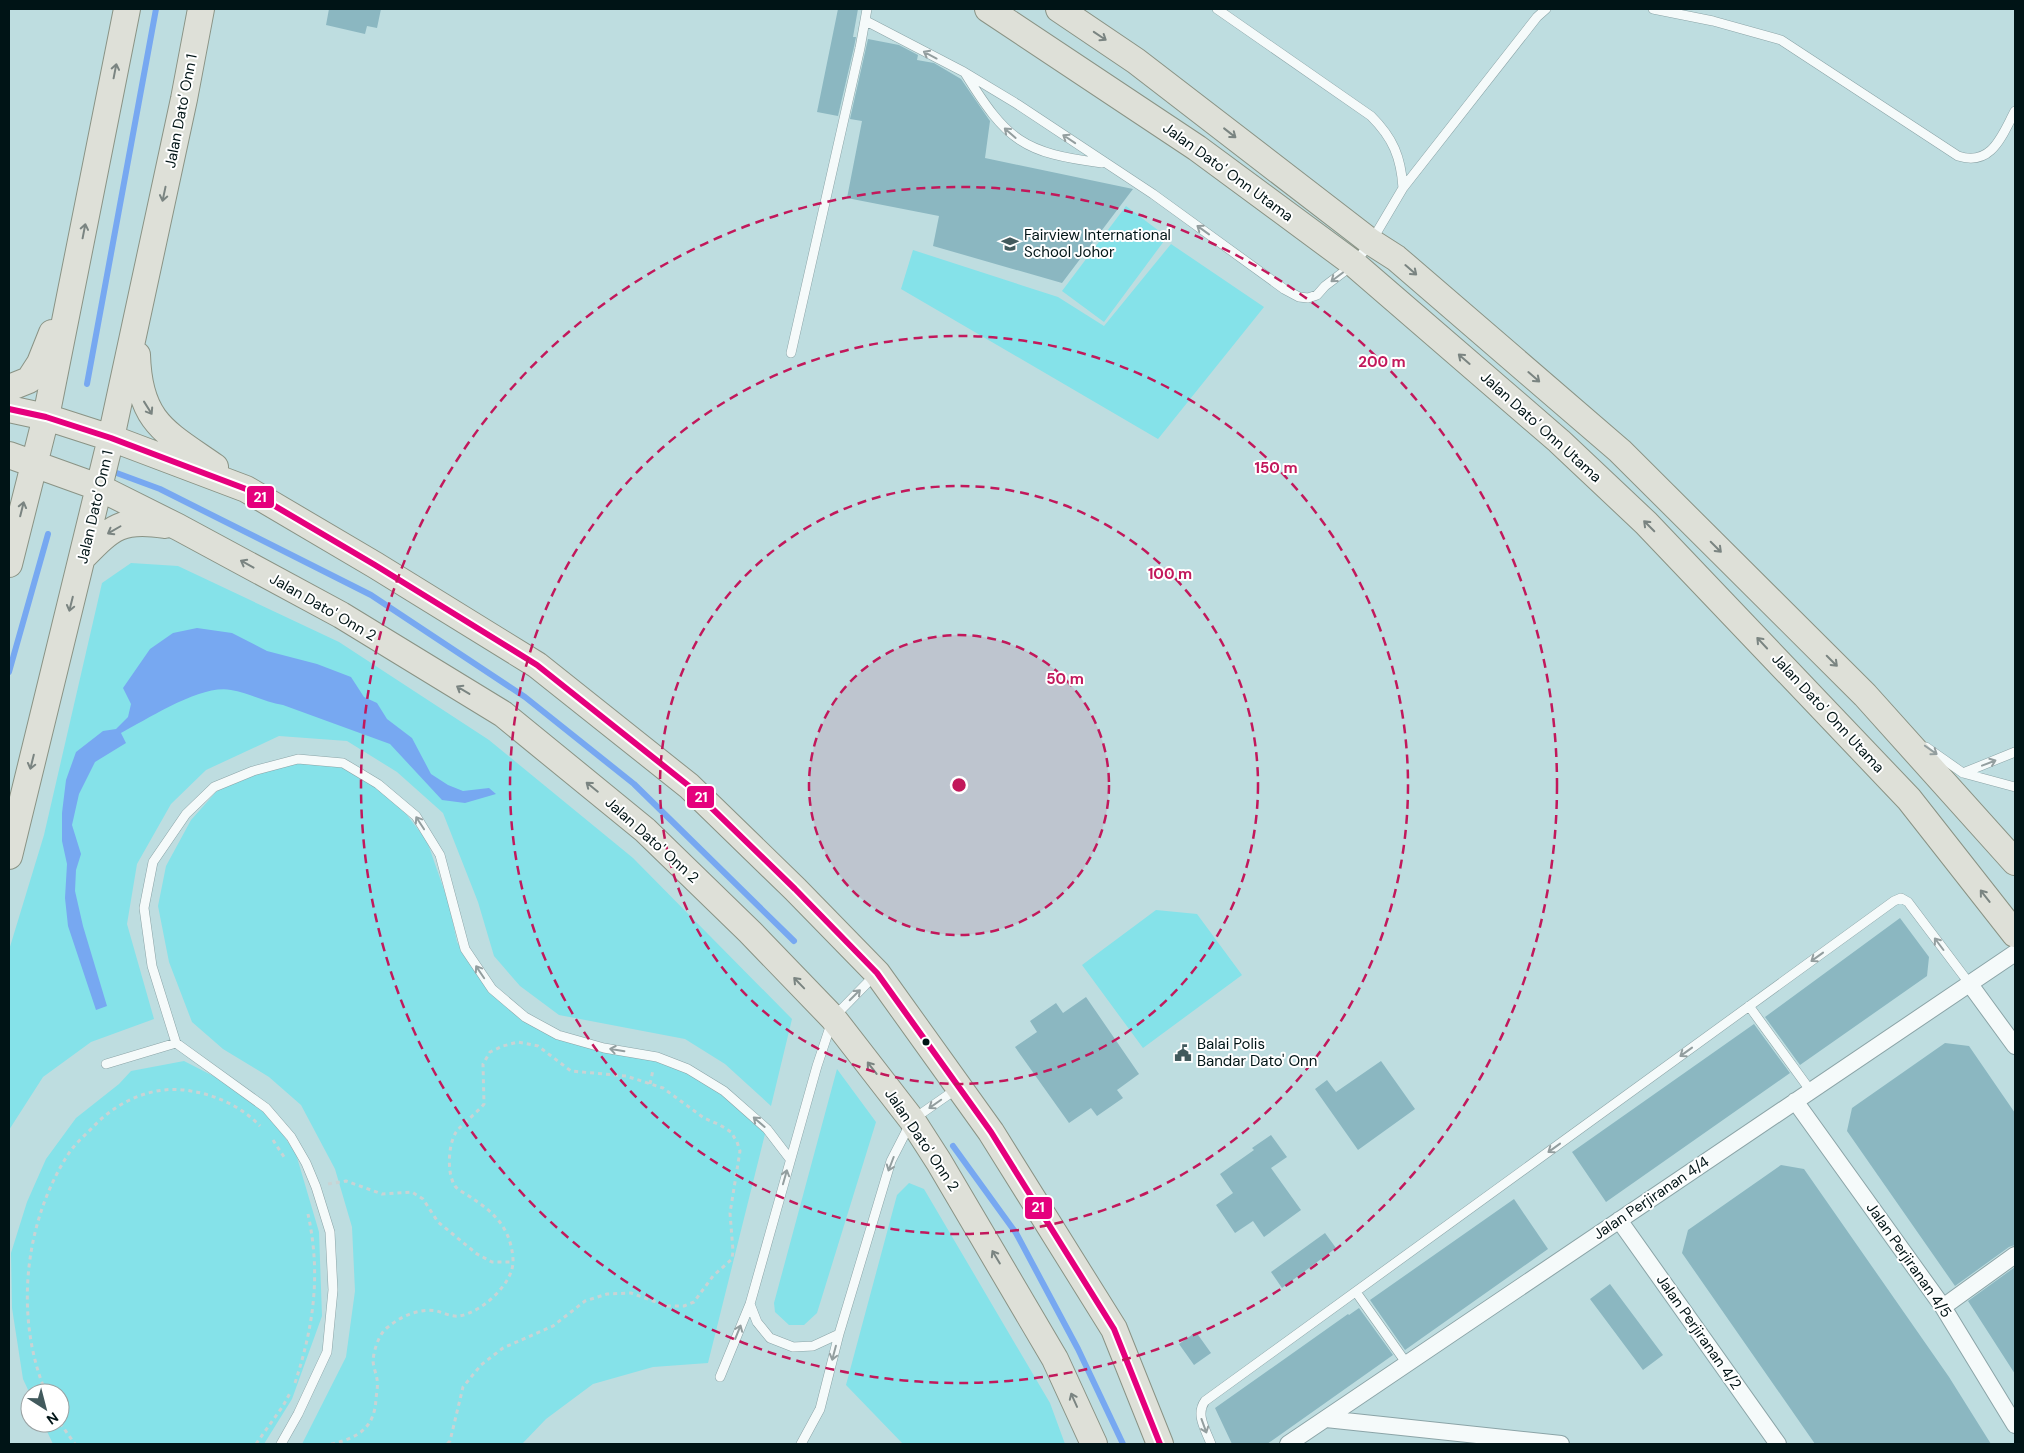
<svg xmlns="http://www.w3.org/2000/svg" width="2024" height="1453" font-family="'DM Sans',sans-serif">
  <rect width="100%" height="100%" fill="#bedde0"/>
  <path fill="#85e2e9" d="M1126 206 1167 237 1104 322 1062 291Z
    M1171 244 1264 307 1158 439 901 289 913 250 1058 297 1104 326Z
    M131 563 178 566 339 642 489 740 633 858 792 1019 771 1106 725 1064 685 1039 559 1015 520 986 494 956 478 902 443 813 397 772 347 741 279 736 206 770 171 804 137 864 127 924 154 1019 91 1042 43 1077 9 1130V950L44 835 102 583Z
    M294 759 335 760 364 777 397 802 427 841 449 904 457 942 482 979 516 1009 554 1031 610 1047 655 1052 687 1066 766 1130 708 1363 653 1367 593 1384 546 1419 522 1444H302L346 1357 355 1291 352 1227 335 1169 301 1105 269 1077 223 1049 192 1022 169 962 158 906 166 866 191 820 216 792 254 770Z
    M1156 910 1197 914 1242 975 1143 1048 1082 965Z
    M184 1061 227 1083 269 1114 296 1154 319 1232 322 1316 292 1399 264 1444H53L43 1423H60V1393L30 1394 23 1379 12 1308 11 1253 27 1202 46 1159 76 1118 119 1084 131 1071Z
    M837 1069 876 1122 817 1313 804 1325H789L775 1312 774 1303Z
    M909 1183 924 1189 1050 1403 1065 1444H903L846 1385 897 1195Z"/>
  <path fill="#77a8f1" d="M197 628 232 633 267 651 317 664 351 677 364 697 377 703 387 719 412 738 431 774 448 785 463 791 489 788 496 794 465 803 442 800 390 744 283 705C265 702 249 693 231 690 201 684 148 719 121 733L126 743 95 762 79 794 72 825 81 854 76 870 75 891 83 926 107 1006 96 1010 68 926 65 898 67 864 62 841V813L66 780 76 752 103 731 116 729 128 717 131 704 123 688 150 649 173 633Z"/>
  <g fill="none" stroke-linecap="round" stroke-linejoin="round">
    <path stroke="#77a8f1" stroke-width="6" d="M87 384 156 9
      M114 472 160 489 371 595 525 697 634 784 794 941
      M9 672 48 534
      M953 1146 1016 1233 1078 1349 1123 1444"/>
  </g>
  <path fill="#8bb7c1" d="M329 9H381L377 28 367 26 365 34 326 25Z
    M838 9H858L853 37H856L854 47 838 116 817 112Z
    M868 39 899 45 918 55 917 60 934 63 961 79 990 121 985 158 1133 189 1062 283 933 246 939 216 847 198 862 121 850 119Z
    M1900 918 1929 957 1927 976 1800 1065 1765 1017Z
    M1086 997 1139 1074 1117 1090 1123 1098 1097 1116 1091 1108 1069 1123 1015 1047 1037 1032 1030 1021 1056 1003 1063 1013Z
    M1754 1024 1790 1073 1606 1202 1572 1152Z
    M1945 1043 1969 1046 2015 1113V1245L2009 1247 1955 1286 1847 1131 1852 1108Z
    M1381 1061 1415 1109 1358 1150 1315 1089 1327 1080 1336 1092Z
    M1271 1135 1287 1157 1271 1168 1301 1210 1264 1237 1253 1221 1235 1233 1216 1205 1233 1193 1220 1174 1254 1150 1252 1148Z
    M1781 1165 1804 1169 1949 1377 1991 1444H1815L1682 1253 1688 1230Z
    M1514 1199 1548 1249 1405 1350 1370 1300Z
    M1325 1233 1336 1248 1282 1288 1271 1272Z
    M2015 1267V1374L1968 1301Z
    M1610 1284 1663 1355 1643 1370 1590 1299Z
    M1359 1308 1393 1355 1267 1444H1232L1215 1408 1348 1314 1349 1315Z
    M1196 1332 1211 1353 1194 1365 1179 1344Z"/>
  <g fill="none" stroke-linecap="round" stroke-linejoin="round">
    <g stroke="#8ba4a7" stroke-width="10">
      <path id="service" d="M1217 9 1371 116C1393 138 1401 157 1403 188
        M1653 9 1713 21 1781 40 1958 156C1992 167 2002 135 2015 111
        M866 21 964 72 1017 104 1153 194 1284 289 1299 297 1308 298 1317 295 1325 286 1354 264 1371 242 1403 188 1537 17 1546 9
        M965 73C1007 141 1023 153 1102 163
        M791 353 860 48 867 9
        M1926 747 1963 773 2015 787
        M1963 773 2015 752
        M1749 1006 1810 1090
        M106 1064 176 1043
        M1356 1292 1407 1364
        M750 1304 757 1322 770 1338 793 1347 813 1346 839 1334
        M720 1377 750 1304 817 1066 833 1018 875 975
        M281 1444 298 1414 327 1352 333 1290 330 1232 316 1187 306 1163 291 1137 266 1108 176 1043 152 966 144 908 153 862 186 814 214 787 253 771 298 759 343 763 378 784 416 816 440 855 465 949 492 989 525 1017 558 1035 604 1048 657 1057 688 1069 724 1091 767 1129 790 1159
        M801 1444 820 1409 839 1334 891 1161 912 1120 958 1088
        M1211 1444C1206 1430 1195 1415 1205 1401L1894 901 1901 898 1908 902 1969 983"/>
    </g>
    <g stroke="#8ba4a7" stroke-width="18">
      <path id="minor" d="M1969 983 2015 1046
        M1795 1101 1943 1307 2015 1425
        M1619 1220 1778 1444
        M1943 1307 2015 1255
        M1326 1419 1561 1444
        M1288 1444 2015 953"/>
    </g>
    <g stroke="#8a9385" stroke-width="28">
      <path id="primary" d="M988 9 1197 148 1354 264 1559 441 1646 523 1909 799 2015 934
        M1059 9 1136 61 1371 242 1396 258 1620 451 1865 695 2015 862
        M137 355C139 422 165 432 215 467
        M9 388 29 380 40 363 52 333
        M9 409 46 417 111 438 246 489 375 565 537 665 689 786 795 889 877 973 991 1132 1114 1329 1160 1444
        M9 455 98 487 178 527 341 615 503 714 645 830 750 932 833 1018 912 1120 939 1162 1055 1359 1094 1444
        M83 557C112 527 122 518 165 525
        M9 564 46 417 127 9
        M9 856 111 438 184 99 201 9"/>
    </g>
    <path stroke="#c9d3d4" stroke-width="3" stroke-dasharray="4 4" stroke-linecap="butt" d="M650 1084 653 1070
      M273 1140 286 1160
      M328 1184 346 1181 382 1194 412 1192 423 1199 438 1222 477 1254 492 1262H513
      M295 1383C314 1325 321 1274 308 1214
      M46 1393C14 1317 24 1222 69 1153 75 1144 84 1136 92 1128 117 1101 154 1084 191 1091 216 1095 242 1107 260 1126
      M60 1423 75 1444
      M256 1444 283 1406 290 1393
      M331 1444C359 1438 375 1427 376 1398 377 1392 378 1385 377 1379 376 1373 373 1366 373 1360 374 1350 379 1333 388 1327 401 1316 420 1308 437 1311 444 1313 452 1317 459 1316 481 1313 515 1283 513 1259 511 1231 497 1214 473 1199 468 1195 459 1191 455 1186 447 1174 448 1147 455 1134 458 1127 477 1113 484 1104L483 1064 490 1052 503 1046 518 1042 538 1046 571 1071 626 1076 663 1088 704 1118 720 1125 731 1132 737 1142 740 1151 730 1213 733 1251 732 1259 713 1276 694 1302 684 1306H667L631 1293 607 1294 585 1301 553 1326 503 1348 481 1365 463 1387 450 1441 447 1444"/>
    <use href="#service" stroke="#f5fafa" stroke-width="9"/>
    <use href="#minor" stroke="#f5fafa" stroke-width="16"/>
    <use href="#primary" stroke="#dee0d8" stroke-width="26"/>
    <g stroke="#fff" stroke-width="10">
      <path id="bus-1" d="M9 409 46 417 111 438 246 489 375 565 537 665 689 786 795 889 877 973 991 1132 1114 1329 1160 1444"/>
    </g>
    <use href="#bus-1" stroke="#e5007d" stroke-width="6"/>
  </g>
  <defs><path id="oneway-shaft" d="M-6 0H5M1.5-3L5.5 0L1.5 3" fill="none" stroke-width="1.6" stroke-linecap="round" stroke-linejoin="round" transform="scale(1.25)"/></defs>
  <g stroke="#7a8481">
    <use href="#oneway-shaft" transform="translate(1100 36) rotate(34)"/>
    <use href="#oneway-shaft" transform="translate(115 71) rotate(-79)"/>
    <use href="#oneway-shaft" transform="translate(1230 133) rotate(38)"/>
    <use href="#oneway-shaft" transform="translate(164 194) rotate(102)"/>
    <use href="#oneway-shaft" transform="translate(84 231) rotate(-79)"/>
    <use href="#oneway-shaft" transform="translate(1411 270) rotate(41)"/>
    <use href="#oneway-shaft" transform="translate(1464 359) rotate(-139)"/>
    <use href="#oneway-shaft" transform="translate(1534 377) rotate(41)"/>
    <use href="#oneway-shaft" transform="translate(148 408) rotate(58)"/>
    <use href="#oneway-shaft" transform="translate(22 509) rotate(-76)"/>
    <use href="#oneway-shaft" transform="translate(1649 526) rotate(-135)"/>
    <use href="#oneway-shaft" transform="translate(114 530) rotate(150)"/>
    <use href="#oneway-shaft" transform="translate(1716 547) rotate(45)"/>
    <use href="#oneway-shaft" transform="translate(247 564) rotate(-151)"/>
    <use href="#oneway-shaft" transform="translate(71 604) rotate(104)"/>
    <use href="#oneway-shaft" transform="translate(1762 643) rotate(-133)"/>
    <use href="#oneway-shaft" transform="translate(1832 661) rotate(45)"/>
    <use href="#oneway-shaft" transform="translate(463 690) rotate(-149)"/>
    <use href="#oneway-shaft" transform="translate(32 762) rotate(104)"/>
    <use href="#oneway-shaft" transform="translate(592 787) rotate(-141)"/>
    <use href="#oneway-shaft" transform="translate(1985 896) rotate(-128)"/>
    <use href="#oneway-shaft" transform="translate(799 983) rotate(-134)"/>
    <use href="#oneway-shaft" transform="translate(872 1068) rotate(-128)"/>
    <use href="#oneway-shaft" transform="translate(996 1257) rotate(-121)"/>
    <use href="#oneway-shaft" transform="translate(1074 1400) rotate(-114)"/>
  </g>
  <g stroke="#939e9f">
    <use href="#oneway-shaft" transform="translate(930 55) rotate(-152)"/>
    <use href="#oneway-shaft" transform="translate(1010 133) rotate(-139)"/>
    <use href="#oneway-shaft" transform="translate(1069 139) rotate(-146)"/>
    <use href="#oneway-shaft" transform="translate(1203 230) rotate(-144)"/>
    <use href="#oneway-shaft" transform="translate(1337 277) rotate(143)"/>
    <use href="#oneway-shaft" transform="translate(1931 750) rotate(35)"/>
    <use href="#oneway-shaft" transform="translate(1989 763) rotate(-21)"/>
    <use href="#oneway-shaft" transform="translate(420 823) rotate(-123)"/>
    <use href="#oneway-shaft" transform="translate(1939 944) rotate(-127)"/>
    <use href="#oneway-shaft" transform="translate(1817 957) rotate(144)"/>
    <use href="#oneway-shaft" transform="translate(480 972) rotate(-124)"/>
    <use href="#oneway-shaft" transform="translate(855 995) rotate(-45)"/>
    <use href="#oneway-shaft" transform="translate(617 1050) rotate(-171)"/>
    <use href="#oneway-shaft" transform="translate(1686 1052) rotate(144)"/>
    <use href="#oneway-shaft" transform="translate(935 1104) rotate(145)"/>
    <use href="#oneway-shaft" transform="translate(759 1122) rotate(-139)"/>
    <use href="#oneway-shaft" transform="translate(1554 1148) rotate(144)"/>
    <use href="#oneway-shaft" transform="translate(891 1164) rotate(111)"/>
    <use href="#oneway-shaft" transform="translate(785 1177) rotate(-74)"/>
    <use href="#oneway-shaft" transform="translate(738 1332) rotate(-68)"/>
    <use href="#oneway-shaft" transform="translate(834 1353) rotate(105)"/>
    <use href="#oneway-shaft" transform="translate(1204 1426) rotate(70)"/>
  </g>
  <circle cx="959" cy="785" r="150" fill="#c2185b" fill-opacity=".12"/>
  <g fill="none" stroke="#c2185b" stroke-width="2.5" stroke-dasharray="9 6">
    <circle cx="959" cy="785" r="150"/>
    <circle cx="959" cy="785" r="299"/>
    <circle cx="959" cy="785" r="449"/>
    <circle cx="959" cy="785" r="598"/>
  </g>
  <defs>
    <g id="school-bare" transform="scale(1.35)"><path d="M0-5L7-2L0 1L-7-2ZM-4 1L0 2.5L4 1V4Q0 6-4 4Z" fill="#425a5d" stroke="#fff" stroke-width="2.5" paint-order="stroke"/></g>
    <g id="civic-bare" transform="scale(1.35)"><path d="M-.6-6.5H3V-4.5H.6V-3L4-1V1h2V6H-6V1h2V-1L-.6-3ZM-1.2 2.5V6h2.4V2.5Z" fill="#425a5d" stroke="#fff" stroke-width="2.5" paint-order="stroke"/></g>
  </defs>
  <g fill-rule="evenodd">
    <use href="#school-bare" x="1010" y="244"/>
    <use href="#civic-bare" x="1183" y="1053"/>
  </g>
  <circle fill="#001416" stroke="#fff" stroke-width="2" cx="926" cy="1042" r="4.5"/>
  <g text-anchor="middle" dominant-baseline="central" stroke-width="4" stroke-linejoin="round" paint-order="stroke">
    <g font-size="15" fill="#001416" stroke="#fff">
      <text transform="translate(181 111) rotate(-79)">Jalan Dato' Onn 1</text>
      <text transform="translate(1228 172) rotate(36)">Jalan Dato' Onn Utama</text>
      <text transform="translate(1541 427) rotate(42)">Jalan Dato' Onn Utama</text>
      <text transform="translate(95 507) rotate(-77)">Jalan Dato' Onn 1</text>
      <text transform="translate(323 607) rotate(30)">Jalan Dato' Onn 2</text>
      <text transform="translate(1828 713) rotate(47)">Jalan Dato' Onn Utama</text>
      <text transform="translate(652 840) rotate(42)">Jalan Dato' Onn 2</text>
      <text transform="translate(922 1140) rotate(56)">Jalan Dato' Onn 2</text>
      <text transform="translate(1651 1198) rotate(-34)">Jalan Perjiranan 4/4</text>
      <text transform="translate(1909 1260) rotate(55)">Jalan Perjiranan 4/5</text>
      <text transform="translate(1699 1332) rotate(55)">Jalan Perjiranan 4/2</text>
    </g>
    <g font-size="15" fill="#001416" stroke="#fff" text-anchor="start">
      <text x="1024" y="235">Fairview International<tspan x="1024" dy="17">School Johor</tspan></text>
      <text x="1197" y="1044">Balai Polis<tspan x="1197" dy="17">Bandar Dato' Onn</tspan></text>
    </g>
  </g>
  <circle cx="959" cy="785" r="8" fill="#c2185b" stroke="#fff" stroke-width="2.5"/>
  <g font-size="15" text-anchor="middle" font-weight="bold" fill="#c2185b" stroke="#fff" stroke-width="4" stroke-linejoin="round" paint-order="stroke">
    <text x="1382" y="367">200 m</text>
    <text x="1276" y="473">150 m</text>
    <text x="1170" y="579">100 m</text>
    <text x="1065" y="684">50 m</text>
  </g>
  <g stroke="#fff" stroke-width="2">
    <rect x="246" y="485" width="29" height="24" rx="5" fill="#e5007d"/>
    <rect x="686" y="785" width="29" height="24" rx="5" fill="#e5007d"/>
    <rect x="1024" y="1196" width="29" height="24" rx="5" fill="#e5007d"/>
  </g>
  <g font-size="14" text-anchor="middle" font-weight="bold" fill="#fff">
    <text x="260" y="502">21</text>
    <text x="701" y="802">21</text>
    <text x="1038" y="1212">21</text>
  </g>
  <rect width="2024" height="1453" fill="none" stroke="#001416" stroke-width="20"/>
  <g transform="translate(45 1408) rotate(144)"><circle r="24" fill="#ffffff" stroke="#99a1a2"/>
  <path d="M0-4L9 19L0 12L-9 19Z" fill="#425a5d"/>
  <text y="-8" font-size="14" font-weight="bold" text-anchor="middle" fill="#001416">N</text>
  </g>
</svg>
